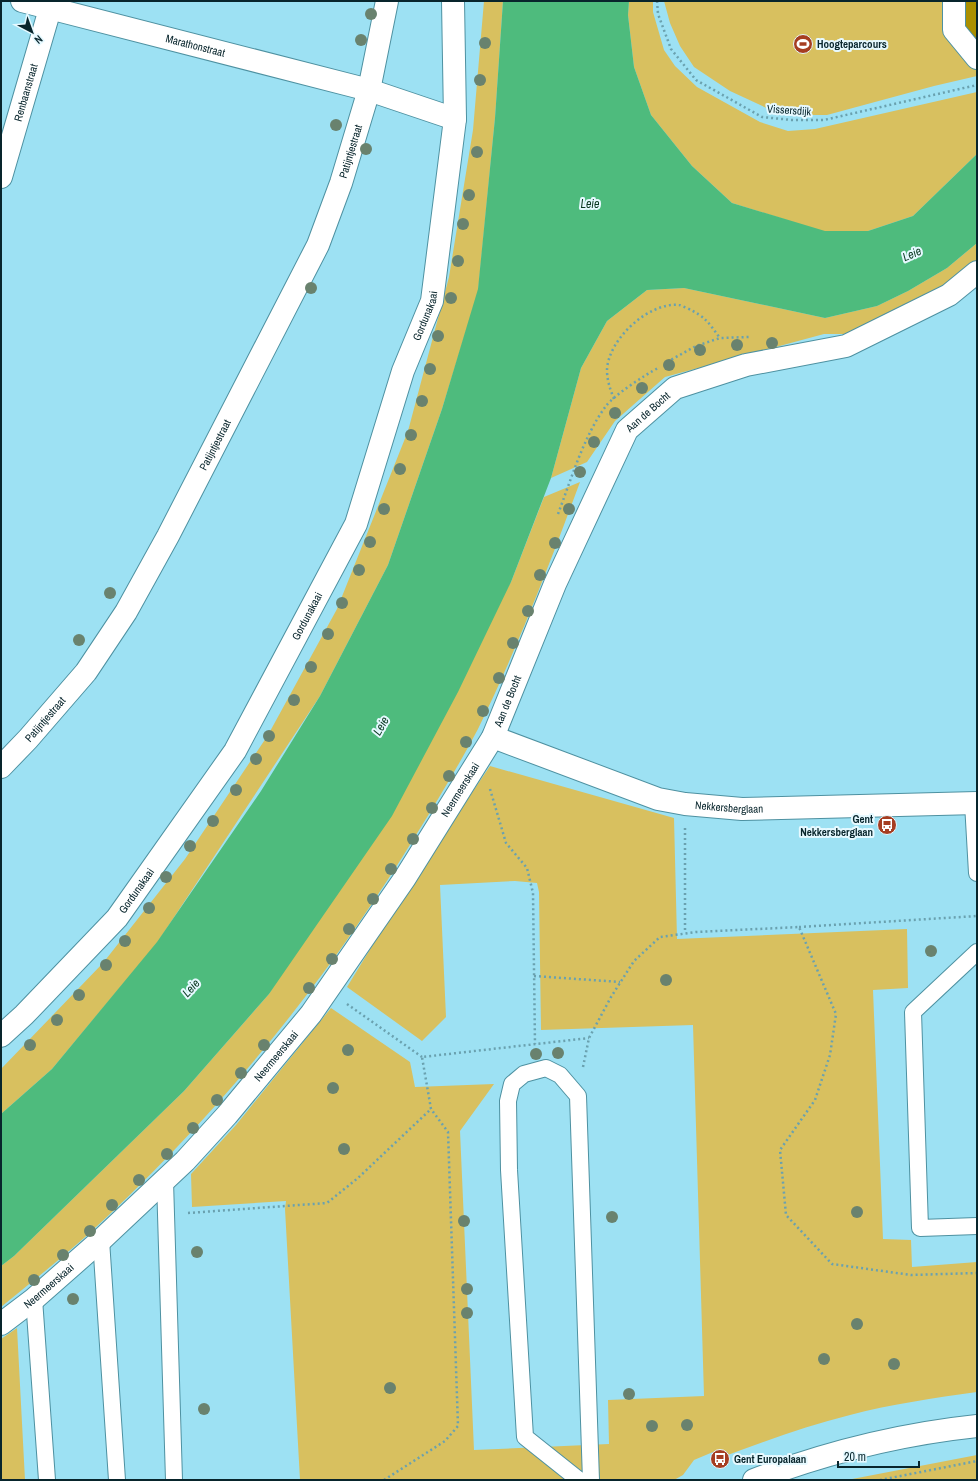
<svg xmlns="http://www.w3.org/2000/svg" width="978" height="1481" font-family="'Archivo Narrow',sans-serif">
  <rect width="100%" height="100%" fill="#9de1f3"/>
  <path fill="#d8c05f" d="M484 1H503L495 118 478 292 442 409 388 565 320 696 157 943 52 1069 1 1114V1069L103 963 185 859 268 735 337 609 408 431 449 277 473 130Z
    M629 1H653V12L664 50 675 66 697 87 760 122 788 131 815 129 977 92V154L913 216 868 231 825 232 732 203 692 166 651 115 634 67 628 15Z
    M664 1H977V76L934 86 827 115H801L773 111 730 91 694 67 680 46 670 23Z
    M977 243V262L940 288 882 319 844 334H824L665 377 615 421 587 462 551 478 581 368 607 321 647 290 684 288 825 318 877 306 908 291 947 268Z
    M580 482C549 566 517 649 478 729 459 765 437 801 416 835 325 984 213 1121 84 1238 57 1262 29 1284 1 1307V1266L14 1256 184 1091 269 994 511 582 544 497Z
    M490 766 674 818 677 939 907 929 908 988 873 990 883 1239 911 1240 912 1267 977 1262V1392C934 1398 892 1404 850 1415 805 1426 761 1443 717 1459L713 1452 694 1460 683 1475 674 1480H300L285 1209 286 1201 192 1207 191 1174 236 1125 331 1008 410 1062 415 1087 494 1084 460 1131 474 1450 609 1444 608 1400 704 1396 693 1025 541 1030 539 892 537 883 515 881 440 885 446 1017 422 1041 347 987 410 884Z
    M17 1328 25 1480H1V1339Z
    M977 1455V1480H847Z"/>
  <path fill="#ab9000" d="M958 1H977V53L963 32Z"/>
  <path fill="#4ebb7d" d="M503 1H629L628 15 634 67 651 115 692 166 732 203 825 231H868L913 216 977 154V243L947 268 908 291 877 306 825 318 684 288 647 290 607 321 581 368 551 478 511 582 458 692 392 816 269 994 184 1091 14 1256 1 1266V1114L52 1069 157 942 261 791 320 696 388 565 442 409 478 289 495 118Z"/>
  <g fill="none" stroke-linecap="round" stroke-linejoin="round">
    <g stroke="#4e91a1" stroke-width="18">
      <path id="service" d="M973 803 977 873
        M977 952 913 1012 920 1228 977 1226
        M165 1181 174 1480
        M101 1240 117 1480
        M34 1299 47 1480
        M579 1480 525 1437 509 1170 508 1101 512 1084 524 1074 546 1068 560 1075 578 1096 591 1480"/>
    </g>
    <g stroke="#4e91a1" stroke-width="24">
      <path id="pedestrian" d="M954 1V30L977 58"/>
    </g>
    <g stroke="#4e91a1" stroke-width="24">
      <g id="minor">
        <path id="s1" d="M22 1 369 90 455 119"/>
        <path id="s2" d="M1 177 50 9"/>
        <path id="s3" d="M493 737 658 799 685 804 742 809 977 803"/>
        <path id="s4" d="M1 1324 34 1299 101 1240 185 1161 227 1115 311 1014 405 878 493 737 555 584 627 430 675 388 746 365 846 346 949 295 977 272"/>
      </g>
    </g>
    <g stroke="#4e91a1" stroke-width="24">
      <g id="tertiary">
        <path id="s5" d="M1 767 28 739 86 672 126 612 168 536 318 245 341 183 369 90 387 1"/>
        <path id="s6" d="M1 1036 24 1015 117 918 235 751 356 524 403 371 432 301 455 119 453 1"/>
        <path d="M754 1480C825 1453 901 1434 977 1426"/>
      </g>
    </g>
    <path stroke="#6aa1af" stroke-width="2.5" stroke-dasharray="2 3" stroke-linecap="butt" d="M657 1 658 14 671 49 696 80 762 117 792 120H824L977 85
      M667 362 696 346 720 338 749 337
      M614 399C610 389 607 380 607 370 608 340 648 302 679 305 681 305 684 307 687 308 706 317 708 322 720 338
      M558 514C571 480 584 435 606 406 614 395 645 375 658 368
      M490 789 506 843 527 868 533 893 535 1044
      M685 828V933
      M799 927 977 916
      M534 976 620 982
      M347 1004 422 1057
      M583 1067 589 1038 611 997 634 961 660 937 696 932 799 927 836 1014 830 1055 815 1100 780 1150 786 1215 832 1264 911 1275 977 1273
      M188 1213 327 1203 358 1178 431 1109
      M384 1480 445 1441 458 1426 448 1132 431 1109 422 1057 589 1038
      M880 1480 977 1461"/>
    <use href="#service" stroke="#fff" stroke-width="16"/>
    <use href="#pedestrian" stroke="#fff" stroke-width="22"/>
    <use href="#minor" stroke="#fff" stroke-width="22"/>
    <use href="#tertiary" stroke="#fff" stroke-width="22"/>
  </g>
  <g fill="#69826e">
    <circle cx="371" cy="14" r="6"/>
    <circle cx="361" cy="40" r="6"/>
    <circle cx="485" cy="43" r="6"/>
    <circle cx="480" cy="80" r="6"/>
    <circle cx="336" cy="125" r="6"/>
    <circle cx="366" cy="149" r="6"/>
    <circle cx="477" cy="152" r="6"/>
    <circle cx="469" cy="195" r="6"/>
    <circle cx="463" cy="224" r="6"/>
    <circle cx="458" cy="261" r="6"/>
    <circle cx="311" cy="288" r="6"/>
    <circle cx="451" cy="298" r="6"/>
    <circle cx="438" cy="336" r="6"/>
    <circle cx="772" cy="343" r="6"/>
    <circle cx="737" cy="345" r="6"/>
    <circle cx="700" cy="350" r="6"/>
    <circle cx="669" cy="365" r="6"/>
    <circle cx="430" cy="369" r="6"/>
    <circle cx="642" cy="388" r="6"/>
    <circle cx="422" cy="401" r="6"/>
    <circle cx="615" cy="413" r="6"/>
    <circle cx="411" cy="435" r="6"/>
    <circle cx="594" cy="442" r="6"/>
    <circle cx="400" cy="469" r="6"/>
    <circle cx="580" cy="472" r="6"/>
    <circle cx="384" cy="509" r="6"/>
    <circle cx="569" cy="509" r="6"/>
    <circle cx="370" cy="542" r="6"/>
    <circle cx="555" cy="543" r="6"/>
    <circle cx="359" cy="570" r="6"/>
    <circle cx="540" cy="575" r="6"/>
    <circle cx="110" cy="593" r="6"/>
    <circle cx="342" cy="603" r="6"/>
    <circle cx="528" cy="611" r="6"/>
    <circle cx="328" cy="634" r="6"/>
    <circle cx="79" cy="640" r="6"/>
    <circle cx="513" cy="643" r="6"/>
    <circle cx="311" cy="667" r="6"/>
    <circle cx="499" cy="678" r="6"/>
    <circle cx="294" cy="700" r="6"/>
    <circle cx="483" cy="711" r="6"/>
    <circle cx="269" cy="736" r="6"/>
    <circle cx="466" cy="742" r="6"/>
    <circle cx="256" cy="759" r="6"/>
    <circle cx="449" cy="776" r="6"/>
    <circle cx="236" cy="790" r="6"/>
    <circle cx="432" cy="808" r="6"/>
    <circle cx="213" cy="821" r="6"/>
    <circle cx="413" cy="839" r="6"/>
    <circle cx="190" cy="846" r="6"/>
    <circle cx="391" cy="869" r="6"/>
    <circle cx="166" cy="877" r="6"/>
    <circle cx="373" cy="899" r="6"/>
    <circle cx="149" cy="908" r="6"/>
    <circle cx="349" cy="929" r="6"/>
    <circle cx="125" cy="941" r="6"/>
    <circle cx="931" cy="951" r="6"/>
    <circle cx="332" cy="959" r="6"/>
    <circle cx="106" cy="965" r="6"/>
    <circle cx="666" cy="980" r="6"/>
    <circle cx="309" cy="988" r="6"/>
    <circle cx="79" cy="995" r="6"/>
    <circle cx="57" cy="1020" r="6"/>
    <circle cx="30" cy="1045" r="6"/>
    <circle cx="264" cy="1045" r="6"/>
    <circle cx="348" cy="1050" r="6"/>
    <circle cx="558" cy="1053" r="6"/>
    <circle cx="536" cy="1054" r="6"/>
    <circle cx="241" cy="1073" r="6"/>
    <circle cx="333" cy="1088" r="6"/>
    <circle cx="217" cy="1100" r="6"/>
    <circle cx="193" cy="1128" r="6"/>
    <circle cx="344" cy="1149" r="6"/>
    <circle cx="167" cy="1154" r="6"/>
    <circle cx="139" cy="1180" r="6"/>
    <circle cx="112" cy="1205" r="6"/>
    <circle cx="857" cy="1212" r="6"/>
    <circle cx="612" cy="1217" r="6"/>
    <circle cx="464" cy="1221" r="6"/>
    <circle cx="90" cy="1231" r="6"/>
    <circle cx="197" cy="1252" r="6"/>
    <circle cx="63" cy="1255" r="6"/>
    <circle cx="34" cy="1280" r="6"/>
    <circle cx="467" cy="1289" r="6"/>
    <circle cx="73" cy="1299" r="6"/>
    <circle cx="467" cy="1313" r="6"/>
    <circle cx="857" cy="1324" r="6"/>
    <circle cx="824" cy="1359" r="6"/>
    <circle cx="894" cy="1364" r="6"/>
    <circle cx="390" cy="1388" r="6"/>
    <circle cx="629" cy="1394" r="6"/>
    <circle cx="204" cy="1409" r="6"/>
    <circle cx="687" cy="1425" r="6"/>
    <circle cx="652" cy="1426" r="6"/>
  </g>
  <defs>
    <g id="stadium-disc" transform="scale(1)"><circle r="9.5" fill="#a63d21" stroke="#e6f9ff"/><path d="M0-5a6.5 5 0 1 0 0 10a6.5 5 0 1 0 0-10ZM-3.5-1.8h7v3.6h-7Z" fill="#fff"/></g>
    <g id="bus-disc" transform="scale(1)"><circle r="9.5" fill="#a63d21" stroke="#e6f9ff"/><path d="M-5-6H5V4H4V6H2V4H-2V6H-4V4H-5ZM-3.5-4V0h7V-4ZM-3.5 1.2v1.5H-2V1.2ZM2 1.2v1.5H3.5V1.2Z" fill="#fff"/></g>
  </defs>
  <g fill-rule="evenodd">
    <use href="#stadium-disc" x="803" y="44"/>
    <use href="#bus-disc" x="887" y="825"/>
    <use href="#bus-disc" x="720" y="1459"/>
  </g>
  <g text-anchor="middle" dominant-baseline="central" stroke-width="4" stroke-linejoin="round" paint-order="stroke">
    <g font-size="11" font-weight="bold" fill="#08252c" stroke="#e6f9ff" text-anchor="start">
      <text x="817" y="44">Hoogteparcours</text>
      <text x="873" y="819" text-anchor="end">Gent<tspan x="873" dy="13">Nekkersberglaan</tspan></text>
      <text x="734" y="1459">Gent Europalaan</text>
    </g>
    <g font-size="11" fill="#08252c" stroke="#e6f9ff">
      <text stroke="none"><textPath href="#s1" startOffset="179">Marathonstraat</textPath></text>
      <text stroke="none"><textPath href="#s2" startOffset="88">Renbaanstraat</textPath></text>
      <text transform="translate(789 110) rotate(4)">Vissersdijk</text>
      <text stroke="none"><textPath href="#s5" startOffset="713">Patijntjestraat</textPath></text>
      <text stroke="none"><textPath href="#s6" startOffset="847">Gordunakaai</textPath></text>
      <text stroke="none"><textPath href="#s4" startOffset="1134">Aan de Bocht</textPath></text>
      <text stroke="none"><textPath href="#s5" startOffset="389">Patijntjestraat</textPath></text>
      <text stroke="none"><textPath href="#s6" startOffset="523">Gordunakaai</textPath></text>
      <text stroke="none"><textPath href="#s4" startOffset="810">Aan de Bocht</textPath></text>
      <text stroke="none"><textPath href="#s5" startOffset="65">Patijntjestraat</textPath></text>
      <text stroke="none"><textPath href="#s4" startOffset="709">Neermeerskaai</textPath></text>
      <text stroke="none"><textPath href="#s3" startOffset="248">Nekkersberglaan</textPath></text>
      <text stroke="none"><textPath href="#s6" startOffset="199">Gordunakaai</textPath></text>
      <text stroke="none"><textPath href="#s4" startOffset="385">Neermeerskaai</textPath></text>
      <text stroke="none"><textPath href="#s4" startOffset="61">Neermeerskaai</textPath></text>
    </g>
    <g font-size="12" font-style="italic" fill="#0b3921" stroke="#e6f9ff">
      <text x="590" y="204">Leie</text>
      <text transform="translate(912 254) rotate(-23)">Leie</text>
      <text transform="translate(381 726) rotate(-60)">Leie</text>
      <text transform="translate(191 988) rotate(-47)">Leie</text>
    </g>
  </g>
  <rect width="978" height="1481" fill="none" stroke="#08252c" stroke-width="4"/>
  <g transform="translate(32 32) rotate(139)" stroke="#e6f9ff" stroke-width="3" paint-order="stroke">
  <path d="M0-3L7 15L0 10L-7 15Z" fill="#08252c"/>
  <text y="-6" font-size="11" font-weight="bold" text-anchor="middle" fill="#08252c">N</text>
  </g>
  <path d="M838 1461v6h81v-6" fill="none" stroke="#08252c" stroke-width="2"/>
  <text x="844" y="1461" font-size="12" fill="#08252c" stroke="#e6f9ff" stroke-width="3" paint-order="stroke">20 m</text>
</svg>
